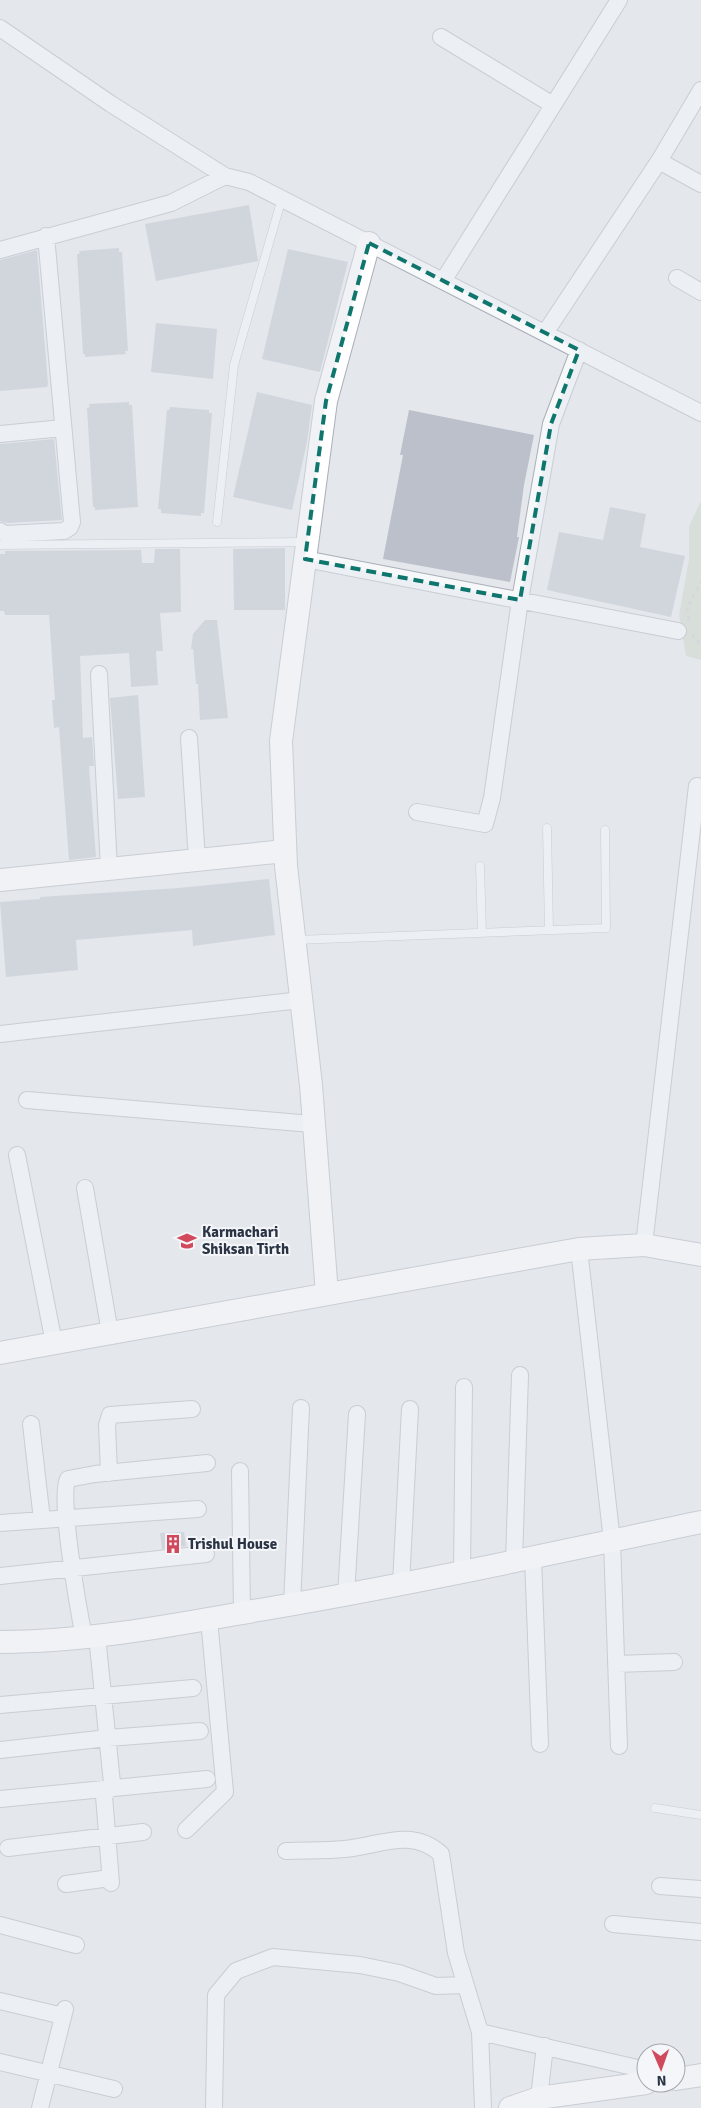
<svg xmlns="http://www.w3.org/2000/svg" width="701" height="2108" font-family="Signika,sans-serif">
  <rect width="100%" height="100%" fill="#e4e7ec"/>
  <path fill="#c9d6c5" d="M701 501V660L686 656 679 615 689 559V526Z"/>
  <path fill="#bbc0ca" d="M249 205 258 261 156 281 145 224Z
    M119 248V252H122L128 351H125L126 354 85 357V354H83L77 254H80L79 251Z
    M288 249 348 262 320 372 262 359Z
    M37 250 48 384 47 387 0 391V260Z
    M156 323 217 329 213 379 151 372Z
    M257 392 312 405 307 442 292 510 233 497Z
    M129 402V405H132L138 507 95 510V507H93L87 408 90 407 89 404Z
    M170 407 209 410V413H212L204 513H201V516L161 513V509H158L167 410H169Z
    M409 410 534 435 524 485 517 537H519L510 582 383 559 403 455H400Z
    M54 439 62 520 7 523 0 521V444Z
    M610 507 646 514 640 547 685 556 671 617 547 590 559 532 603 540Z
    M285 548V610H234L233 549Z
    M155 549H180L181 612 160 613 163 651H156L158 685 131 687 129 653 80 656 83 738 92 737 94 766H89L96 857 69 860 59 727 54 728 52 700H55L49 615H5L4 611H0V554H5V551L141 550 142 563H154Z
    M205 620H217L228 718 200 720 198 684H196L193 649H191L193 634Z
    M138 695 145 797 118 799 110 698Z
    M269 879 275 935 193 946 192 930 76 940 78 970 6 977 0 902 40 899V897L179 888Z
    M184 1532 186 1546 162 1549 160 1533Z"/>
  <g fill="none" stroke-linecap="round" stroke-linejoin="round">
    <g stroke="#a9aeb7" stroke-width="9">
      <path id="lane" d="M217 522 234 365 282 198
        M0 545 305 542
        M547 828 549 930
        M480 866 482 933
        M296 940 606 928 605 830
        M655 1808 701 1815"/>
    </g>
    <g stroke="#a9aeb7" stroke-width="18">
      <path id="street" d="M0 28 111 104 225 176 249 182 701 413
        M441 37 553 105
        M659 161 701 184
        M0 250 171 203 225 176
        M677 278 701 292
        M443 281 619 0
        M545 333 659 161 701 90
        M0 434 63 428
        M0 531 5 534 64 531 70 527 72 522 46 236
        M305 559 678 631
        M99 674 109 869
        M189 738 197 860
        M417 812 485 824 492 798 520 600 551 424 579 350
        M0 1034 301 1000
        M27 1100 312 1124
        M17 1155 54 1343
        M85 1188 110 1333
        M644 1245 697 786
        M579 1249 612 1541 619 1746
        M31 1424 42 1520
        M240 1471 242 1613
        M109 1473 107 1425 110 1415 192 1409
        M0 1523 198 1509
        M533 1557 540 1744
        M514 1561 520 1375
        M462 1572 464 1387
        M0 1576 206 1554
        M401 1584 410 1409
        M346 1595 357 1414
        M292 1605 301 1408
        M97 1636 112 1783 104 1796 111 1883
        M84 1637C79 1612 58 1495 68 1479L95 1474 207 1463
        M616 1664 674 1662
        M0 1705 193 1688
        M0 1750 108 1738 200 1731
        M0 1799 207 1779
        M186 1830 225 1792 209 1619
        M8 1848 143 1832
        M286 1851C305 1850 325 1851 344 1849 379 1846 411 1827 441 1854L456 1953 480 2032 483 2108
        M66 1884 110 1878
        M660 1886 701 1889
        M613 1924 701 1932
        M0 1925 76 1945
        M0 2001 63 2016
        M480 2032 646 2070
        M0 2062 114 2089
        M539 2098 545 2046
        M40 2108 65 2009
        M214 2108 216 1995 236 1971 273 1957 360 1965 399 1973 436 1986 465 1985"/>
    </g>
    <g stroke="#a9aeb7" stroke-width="24">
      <path id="secondary" d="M0 880 285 851
        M327 1294 311 1085 286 866 281 741 326 401 369 243
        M0 1353 579 1249 644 1245 701 1255
        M0 1642C87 1642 174 1625 259 1610 407 1585 554 1553 701 1522
        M676 2079 701 2075
        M510 2108 539 2098 646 2083"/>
    </g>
    <path stroke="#c2c5cb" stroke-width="3" stroke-dasharray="4 4" stroke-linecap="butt" d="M689 620 687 608 701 582
      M692 634 701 645"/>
    <use href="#lane" stroke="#f7f8fa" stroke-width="8"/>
    <use href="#street" stroke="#f7f8fa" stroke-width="16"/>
    <use href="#secondary" stroke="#fff" stroke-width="22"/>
  </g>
  <path d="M0 0H701V2108H0ZM369 243 579 350 551 424 520 600 305 559 326 401Z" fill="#e4e7ec" fill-opacity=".55" fill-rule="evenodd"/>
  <path fill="none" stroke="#0f766e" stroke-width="4" stroke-dasharray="10 6" stroke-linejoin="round" d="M369 243 579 350 551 424 520 600 305 559 326 401Z"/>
  <defs>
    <g id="school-bare" transform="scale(1.5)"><path d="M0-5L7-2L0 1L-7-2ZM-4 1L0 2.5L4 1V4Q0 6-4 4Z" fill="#d1495b" stroke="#f4f6f9" stroke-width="2.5" paint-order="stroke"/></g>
    <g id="building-bare" transform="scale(1.5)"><path d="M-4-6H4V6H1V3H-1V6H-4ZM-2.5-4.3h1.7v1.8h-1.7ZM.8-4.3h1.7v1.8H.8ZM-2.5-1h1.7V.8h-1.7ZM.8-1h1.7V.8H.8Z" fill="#d1495b" stroke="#f4f6f9" stroke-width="2.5" paint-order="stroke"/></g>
  </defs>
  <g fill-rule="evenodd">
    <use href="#school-bare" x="187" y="1241"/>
    <use href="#building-bare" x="173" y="1544"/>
  </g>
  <g text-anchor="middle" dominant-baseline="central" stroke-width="4" stroke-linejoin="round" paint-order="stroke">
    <g font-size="15" font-weight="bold" fill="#2b3445" stroke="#f4f6f9" text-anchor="start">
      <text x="202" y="1232">Karmachari<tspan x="202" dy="17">Shiksan Tirth</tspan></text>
      <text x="188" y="1544">Trishul House</text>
    </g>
  </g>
  <g transform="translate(661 2068) rotate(178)"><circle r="24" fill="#f4f6f9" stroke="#a4a8b1"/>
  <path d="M0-4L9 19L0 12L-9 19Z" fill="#d1495b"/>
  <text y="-8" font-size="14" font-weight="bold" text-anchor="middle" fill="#2b3445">N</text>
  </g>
</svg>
